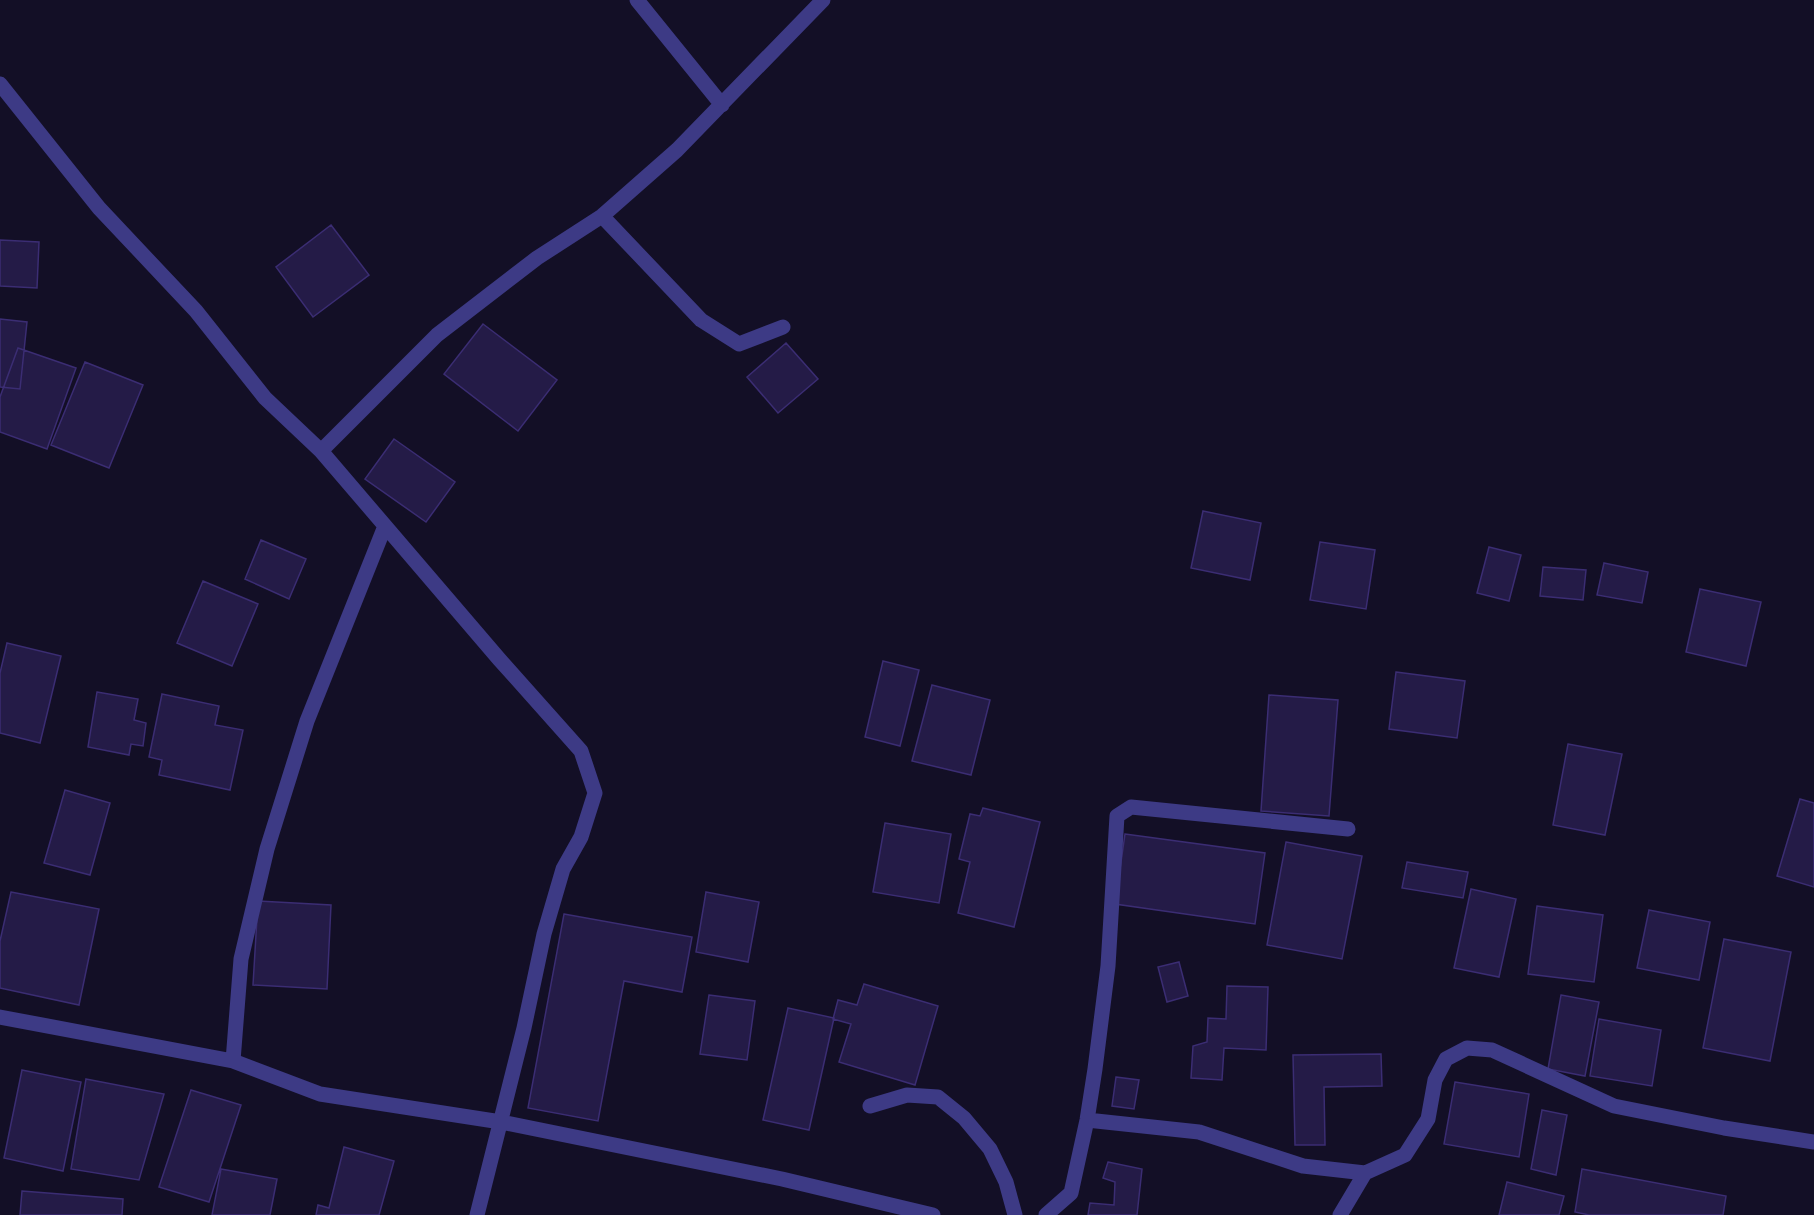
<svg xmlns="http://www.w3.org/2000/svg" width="1814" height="1215" font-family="Helvetica,sans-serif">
  <rect width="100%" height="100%" fill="#130f26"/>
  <path fill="#241b47" stroke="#3b2d73" stroke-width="1.5" d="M331 225 369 275 313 317 276 267Z
    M0 240 39 242 37 288 0 286Z
    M0 319 27 322 20 389 0 387Z
    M483 324 557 380 518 431 444 374Z
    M786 343 818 379 778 413 747 377Z
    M18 348 76 368 47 449 0 432V397Z
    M85 362 143 385 109 468 51 445Z
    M394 439 455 482 426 522 365 479Z
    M1203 511 1261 523 1250 580 1191 568Z
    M261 540 306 559 289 599 245 579Z
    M1320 542 1375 550 1366 609 1310 600Z
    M1489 547 1521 555 1509 601 1477 593Z
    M1604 563 1648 572 1642 603 1597 595Z
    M1543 567 1586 570 1583 600 1540 596Z
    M203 581 258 604 232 666 177 643Z
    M1700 589 1761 602 1746 666 1686 652Z
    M7 643 61 656 40 743 0 733V673Z
    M883 661 919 670 900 746 865 737Z
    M1396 672 1465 681 1457 738 1389 729Z
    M932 685 990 700 971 775 912 761Z
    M97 692 138 699 134 720 146 723 143 746 131 744 129 755 88 747Z
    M162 694 219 706 215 725 243 730 230 790 159 775 162 760 149 757Z
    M1269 695 1338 700 1329 816 1261 811Z
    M1568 744 1622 754 1605 835 1553 825Z
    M65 790 110 803 90 875 44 863Z
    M1800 799 1814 803V887L1777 876Z
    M983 808 1040 822 1014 927 958 913 970 862 959 859 970 814 980 816Z
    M885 823 951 834 939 903 873 892Z
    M1125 834 1265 853 1255 924 1115 904Z
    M1286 842 1362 856 1342 959 1267 945Z
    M1407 862 1468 872 1463 898 1402 888Z
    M1471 889 1516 899 1499 977 1454 968Z
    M11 892 99 909 79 1005 0 988V941Z
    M706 892 759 902 748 962 696 952Z
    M258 901 331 905 327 989 253 985Z
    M1537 906 1603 915 1594 982 1528 974Z
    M1649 910 1710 922 1699 980 1637 968Z
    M564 914 692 937 682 992 624 981 598 1121 528 1108Z
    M1724 939 1791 952 1770 1061 1703 1048Z
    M1179 962 1188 996 1167 1002 1158 967Z
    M864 984 938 1006 915 1085 839 1062 851 1024 833 1019 838 1000 857 1005Z
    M1227 986 1268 987 1266 1050 1224 1048 1222 1080 1191 1078 1193 1046 1207 1042 1208 1018 1226 1019Z
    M709 995 755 1001 747 1060 700 1054Z
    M1561 995 1599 1002 1585 1076 1548 1069Z
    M788 1008 834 1018 809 1130 763 1120Z
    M1599 1019 1661 1030 1652 1086 1590 1076Z
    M1381 1054 1382 1086 1324 1087 1325 1145H1295L1293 1055Z
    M22 1070 81 1082 63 1171 4 1158Z
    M1116 1077 1139 1080 1134 1109 1112 1106Z
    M86 1079 164 1094 139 1180 71 1169Z
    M1455 1082 1529 1094 1519 1157 1444 1144Z
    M191 1090 241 1105 209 1202 159 1187Z
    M1542 1110 1567 1115 1556 1175 1531 1169Z
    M344 1147 394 1161 379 1215H316L318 1205 329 1208Z
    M1108 1162 1142 1169 1137 1215H1088L1090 1203 1114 1205 1115 1182 1103 1178Z
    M221 1169 277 1179 270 1215H212Z
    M1582 1169 1726 1196 1723 1215H1589L1575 1212Z
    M1507 1182 1564 1196 1559 1215H1499Z
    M22 1191 123 1199 122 1215H20Z"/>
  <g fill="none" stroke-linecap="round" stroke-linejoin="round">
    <path stroke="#3d3a85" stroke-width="15" d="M637 0 722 105
      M0 84 99 208 196 311 265 398 321 451 437 335 537 258 602 216 677 150 823 0
      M602 216 701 320 739 344 783 327
      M321 451 499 659 581 751 595 793 581 837 563 869 544 934 524 1028 477 1215
      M0 1017 233 1061 320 1094 501 1122 782 1179 933 1215
      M233 1061 241 959 267 849 307 721 385 526
      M870 1106 907 1095 938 1097 964 1118 990 1149 1006 1182 1015 1215
      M1087 1120 1199 1132 1303 1166 1365 1173 1405 1155 1428 1119 1435 1080 1446 1059 1467 1048 1492 1050 1614 1106 1724 1128 1814 1142
      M1046 1215 1071 1193 1087 1120 1095 1069 1108 966 1117 816 1131 807 1348 829
      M1340 1215 1365 1173"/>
  </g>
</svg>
